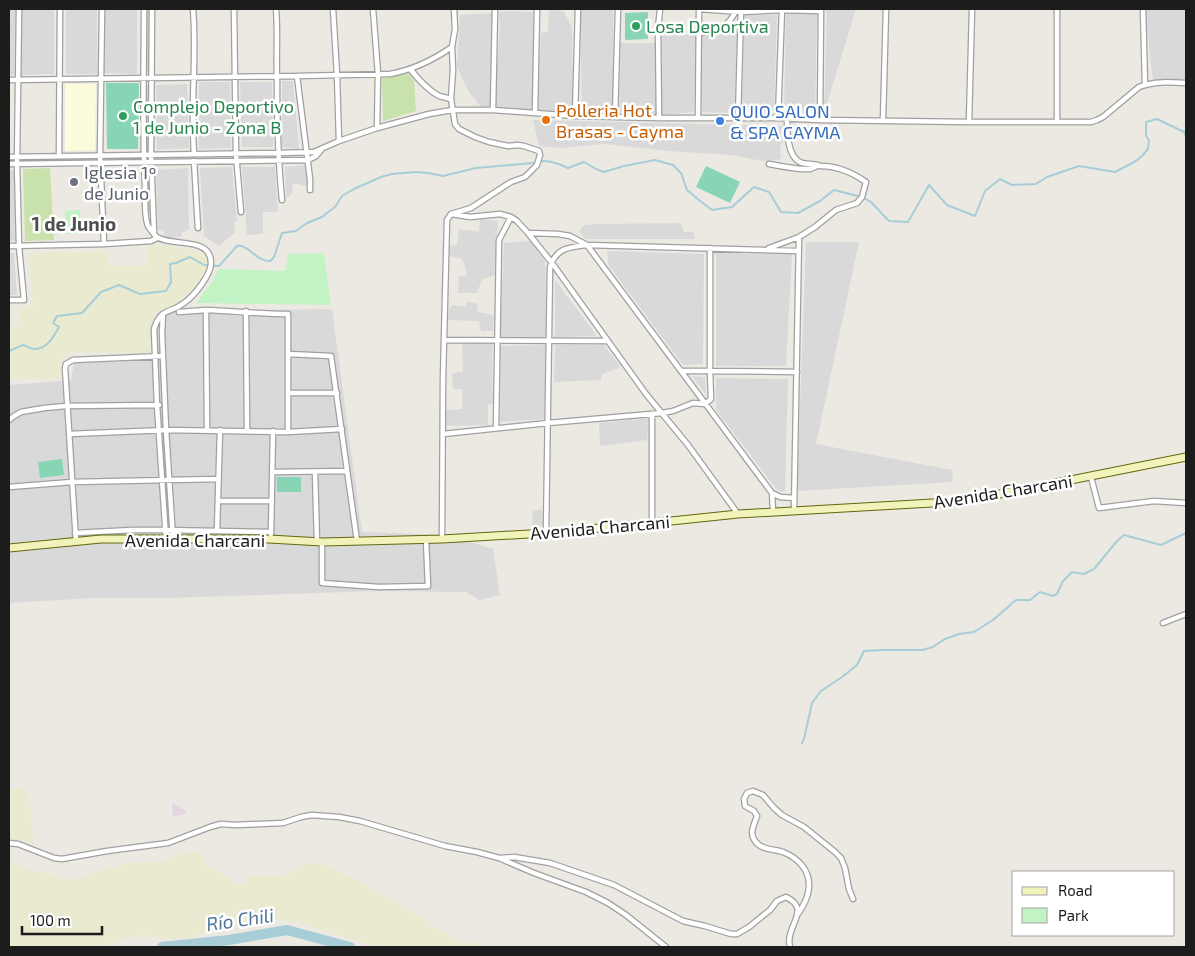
<svg xmlns="http://www.w3.org/2000/svg" width="1195" height="956" font-family="'Exo 2',sans-serif">
  <rect width="100%" height="100%" fill="#ece9e3"/>
  <path fill="#dad9d9" d="M9 9H16L14 75H9Z
    M21 9H54V74L20 75Z
    M66 9H97V74H66Z
    M104 9H137V74L103 73Z
    M549 9H554L564 12 572 27 573 111H538L541 33 548 32Z
    M580 9H613V114L582 113Z
    M827 9H856L824 113Z
    M1145 9H1186V83L1153 82Z
    M506 11 533 12V110L496 108 497 67 500 25 499 12Z
    M492 13 490 106 481 107 469 92 457 67 460 15Z
    M786 13 817 14 815 113 784 112Z
    M744 15H777L774 111 742 112Z
    M738 29 734 113 702 112 701 37Z
    M696 34 694 112 661 115 662 35Z
    M621 43H656V115L619 113Z
    M282 81H293L299 149 282 147Z
    M199 82H230L231 148 199 149Z
    M240 82H272L273 147H242Z
    M187 84 189 148 157 150 156 85Z
    M533 120 782 126 783 143 780 144 781 159 767 161 751 159 732 155 668 151 605 144 560 148 539 146Z
    M305 165 307 177 306 186 292 183 293 192 288 197H286L285 167Z
    M232 167 237 221 234 222 235 234H233L219 246 204 236 200 168Z
    M242 167H275L278 212H263V234L247 235Z
    M188 168 189 230 186 229V232L182 231 181 237H174L173 238 165 237 163 230H158L156 170Z
    M9 170H14L15 241H9Z
    M480 219 498 221 495 275 482 279 477 293H458L459 276 467 275 466 269 462 259 450 256V246L457 245 459 229 479 232Z
    M681 223 684 232H693L695 239H585L579 231 584 225 597 224Z
    M530 241 545 261 547 337 526 338 500 337 504 243Z
    M806 242H859L816 444 952 470 953 482 797 491Z
    M607 251 704 254 703 364 683 365 609 266Z
    M9 253H14L17 295H9Z
    M716 253 792 254 786 366H716Z
    M555 280 597 336 555 337Z
    M467 302 478 304 477 312 494 315 493 331H481L479 321 448 320 449 309 452 305 466 307Z
    M332 309 362 532 447 535 493 549 500 595 479 600 466 592 378 591 170 598H92L9 603V385L71 380 74 363 158 360 159 311Z
    M492 343 493 404 488 405V425L446 426V410L462 409V389H453L452 373 463 372 462 344Z
    M546 345 544 419 500 422 501 346Z
    M555 345H604L621 367 602 374 601 380 554 382Z
    M692 376 705 377 706 395Z
    M716 378 788 379 785 492 778 491 716 410Z
    M649 418 647 440 600 446 599 423Z
    M533 510H542L543 525 532 526Z"/>
  <path fill="#e5d5e2" d="M172 802 186 811V814L173 817Z"/>
  <path fill="#fcfbdc" d="M65 84H96L95 150 65 151Z"/>
  <path fill="#e9eacf" d="M166 245 205 253 209 261 207 273 197 285 175 306 157 312 153 322 152 353 76 352 62 358 59 378 9 380V326L20 325 19 307H33L29 253 108 251 109 266H147V246Z
    M19 788 29 792 34 845 9 837 10 804 9 789Z
    M198 852 205 864 244 887 247 875 281 876 293 871 306 863 325 865 360 881 446 933 459 944 468 942 486 947H385L356 941 295 922 276 920 221 925 192 938 158 939 157 936 152 938 148 934 94 947H9V863L69 880 128 863 161 862 182 853Z"/>
  <path fill="#c9e2ac" d="M147 9H149V72H147Z
    M410 74 414 81 416 111 383 121 382 78Z
    M146 85 149 86 148 148H146Z
    M92 158 93 160 26 162V159Z
    M50 168 54 240 25 241 23 169Z
    M146 171H149L151 211H148Z"/>
  <path fill="#c2f3c5" d="M80 210 82 233 66 234 65 211Z
    M324 253 331 305 196 303 212 282 219 269 285 271 289 254Z"/>
  <path fill="#87d5b5" d="M648 12V39L625 40V13Z
    M106 83H139L138 149H107Z
    M706 166 740 182 730 203 696 187Z
    M62 459 64 475 40 478 38 462Z
    M277 477H301V492H277Z"/>
  <g fill="none" stroke-linecap="round" stroke-linejoin="round">
    <path stroke="#a7cdd6" stroke-width="2" d="M9 351 23 345C26 346 31 349 35 349 47 349 54 336 59 327L53 323 57 316 82 313 101 292 119 285 140 294 166 291 171 282 170 264 176 263 190 257 204 265 219 266 237 246C249 244 256 262 270 261L274 257 282 233 296 231 307 223 322 217 335 207 342 196 354 189 381 177 392 174 416 172 428 173 443 176 476 168 533 163C544 158 557 163 568 168L584 162 596 169 604 172 624 166 655 160 673 165 681 173 687 190 699 200 712 210 732 207 754 187 769 192 781 212 798 213 820 201 834 190 862 197 871 202 889 221 908 222 929 185 947 205 975 216 985 191 1000 179 1012 185 1036 184 1047 177 1079 166 1115 172 1136 161 1142 156 1148 149 1149 140 1146 136V122L1157 119 1184 132 1186 136
      M802 743 804 739 812 703 821 691 842 677 857 665 864 651 882 650H922L933 647 945 639 959 634 974 632 993 620 1016 600H1030L1040 592 1053 596 1057 594 1063 581 1072 572 1084 574 1094 569 1117 541 1124 535 1161 545 1186 533"/>
    <path stroke="#a7cdd6" stroke-width="10" d="M162 947 229 940 287 930 350 947"/>
    <g stroke="#a0a0a0" stroke-width="7">
      <path id="minor" d="M102 9 100 155 104 244
        M144 9C144 67 142 126 145 184 145 194 144 217 148 226 150 229 154 235 157 237 172 247 211 236 211 263 211 275 194 296 184 303 170 314 161 307 154 329L157 405 166 539
        M152 9 151 155 154 232
        M193 9C196 43 193 77 193 111 193 125 193 140 194 154
        M234 9 236 154 241 212
        M276 9C278 32 276 55 277 78 277 119 278 160 282 200
        M333 9 337 75 339 141
        M373 9 378 74 377 128
        M699 9 741 12 782 10 820 11
        M1143 9 1145 85
        M658 29 682 31
        M699 33C719 32 726 29 736 11
        M411 70C418 79 428 90 439 96 443 97 447 98 451 99
        M297 76 390 74C413 70 433 60 452 47
        M9 80 297 76 310 179V190
        M493 110 495 9
        M535 113 537 9
        M575 116 578 9
        M615 117 618 9
        M659 118 658 29 660 9
        M698 118 699 9
        M738 118 741 10
        M778 118 782 9
        M787 118C787 131 787 158 802 163 807 164 813 164 818 165
        M820 120 821 9
        M883 120 886 9
        M969 122 972 9
        M1057 122V9
        M59 156 60 9
        M9 157 279 153 314 152 339 141 377 128 429 114 452 110H493L575 116 659 118H778L820 120 969 122H1091L1097 120 1103 117 1139 87C1154 81 1169 82 1186 83
        M194 161 198 228
        M9 164 308 160 316 156 321 150
        M452 214 470 217 500 214 511 217 517 221 528 233 552 263 646 394 688 445 738 514
        M528 233 558 234 570 236 587 245 772 493 780 497 794 498
        M9 246 104 244 151 241 157 238
        M769 248 799 237 815 227 836 210 857 203 862 197 866 182C853 173 836 166 821 166 817 165 814 168 810 169 798 170 781 166 769 164
        M9 300H24L19 246 17 164 19 9
        M246 311 247 430
        M179 312 206 310
        M163 314 162 333 166 430 173 539
        M445 340 608 341
        M288 354 331 356 357 541
        M681 371H710L797 372
        M288 393H337
        M9 420 14 416 21 412 44 408 66 406 159 405
        M496 428 499 240 511 217
        M207 429 206 310C234 311 261 314 288 314V432
        M69 434 166 430 288 432 342 429
        M443 434 548 423 662 413 673 411 693 403 705 404 711 399 710 371V248
        M273 472 347 471
        M315 472 317 542
        M1091 477 1099 508 1154 501 1186 503
        M9 487 72 482 218 479
        M772 493 773 511
        M218 501H271
        M794 511 799 237
        M652 523V414
        M217 531 220 430
        M75 533 132 530H165L271 532
        M546 533 550 267C556 248 569 247 587 245L799 251
        M271 534 273 431
        M442 539 443 379 447 220 451 214 471 208 511 182 525 177 537 165 540 155 539 151 524 146 518 145 508 146 489 142 475 137 459 129 455 124 451 99 453 70 452 47 455 29 454 9
        M76 541 65 368 66 364 73 360 163 356
        M322 542V583L379 587 428 586 426 540
        M1163 623 1186 614
        M9 843 18 844 54 858 62 859 107 851 168 843 210 827 221 824 235 825 283 823 301 817 312 815 339 817 360 821 445 846 477 852 499 858 534 873 586 892 608 903 626 915 666 947
        M500 858 514 857 550 863 614 885 683 921 705 926 731 934H737L749 927 770 910 777 901 786 897C807 907 794 919 790 935 789 939 789 943 790 947
        M797 915C804 906 808 898 809 887 810 870 798 858 783 852 774 849 761 850 755 841 749 833 754 825 757 816L754 811 745 806 744 799 747 793 753 791 763 795 774 808 782 815 804 827 835 852 841 858 845 868 849 889 853 899"/>
    </g>
    <g stroke="#60670f" stroke-width="9">
      <path id="secondary" d="M9 548 101 539H269L322 542 442 539 546 533 652 523 738 514 950 502 975 499 1186 457"/>
    </g>
    <use href="#minor" stroke="#fff" stroke-width="4.5"/>
    <use href="#secondary" stroke="#f1f3ba" stroke-width="7"/>
  </g>
  <g fill="#2e9e5b" stroke="#fff" stroke-width="2">
    <circle cx="636" cy="26" r="5"/>
    <circle cx="123" cy="116" r="5"/>
  </g>
  <circle fill="#e8710a" stroke="#fff" stroke-width="2" cx="546" cy="120" r="5"/>
  <circle fill="#3f7fe0" stroke="#fff" stroke-width="2" cx="720" cy="121" r="5"/>
  <circle fill="#6b7280" stroke="#fff" stroke-width="2" cx="74" cy="182" r="5"/>
  <g text-anchor="middle" dominant-baseline="central" stroke-width="5" stroke-linejoin="round" paint-order="stroke">
    <g font-size="18" fill="#27864d" stroke="#fff" text-anchor="start">
      <text x="646" y="26">Losa Deportiva</text>
      <text x="133" y="106">Complejo Deportivo<tspan x="133" dy="21">1 de Junio - Zona B</tspan></text>
    </g>
    <g font-size="18" fill="#c56008" stroke="#fff" text-anchor="start">
      <text x="556" y="110">Polleria Hot<tspan x="556" dy="21">Brasas - Cayma</tspan></text>
    </g>
    <g font-size="18" fill="#366cbe" stroke="#fff" text-anchor="start">
      <text x="730" y="111">QUIO SALON<tspan x="730" dy="21">&amp; SPA CAYMA</tspan></text>
    </g>
    <g font-size="18" fill="#5b616d" stroke="#fff" text-anchor="start">
      <text x="84" y="172">Iglesia 1º<tspan x="84" dy="21">de Junio</tspan></text>
    </g>
    <g font-size="18" fill="#1c1c1c" stroke="#fff">
      <text transform="translate(1003 491) rotate(-9)">Avenida Charcani</text>
      <text transform="translate(600 527) rotate(-5)">Avenida Charcani</text>
      <text x="195" y="540">Avenida Charcani</text>
    </g>
    <g font-size="19" font-weight="bold" fill="#4f4f4f" stroke="#fff">
      <text x="74" y="223">1 de Junio</text>
    </g>
    <g font-size="19" font-style="italic" fill="#4f779b" stroke="#fff">
      <text transform="translate(240 919) rotate(-8)">Río Chili</text>
    </g>
  </g>
  <rect width="1195" height="956" fill="none" stroke="#1c1c1c" stroke-width="20"/>
  <rect x="1012" y="871" width="162" height="65" fill="#ffffff" stroke="#a4a4a4"/>
  <rect x="1022" y="887" width="25" height="8" fill="#f1f3ba" stroke="#a4a4a4"/>
  <text x="1058" y="896" font-size="15" fill="#1c1c1c">Road</text>
  <rect x="1022" y="908" width="25" height="15" fill="#c2f3c5" stroke="#a4a4a4"/>
  <text x="1058" y="921" font-size="15" fill="#1c1c1c">Park</text>
  <path d="M22 926v8h80v-8" fill="none" stroke="#1c1c1c" stroke-width="2.5"/>
  <text x="30" y="926" font-size="15" fill="#1c1c1c" stroke="#ffffff" stroke-width="4" paint-order="stroke">100 m</text>
</svg>
